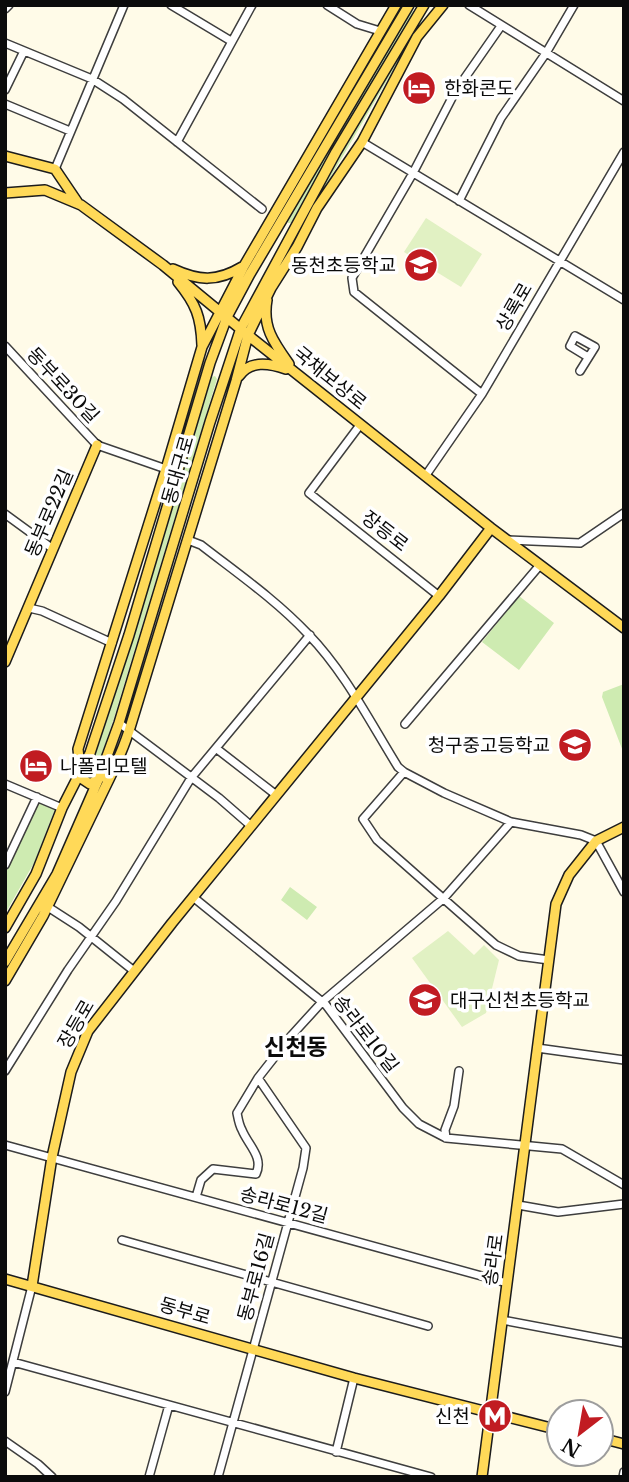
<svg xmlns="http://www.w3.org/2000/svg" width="629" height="1482" font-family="'Libre Baskerville','Noto Sans KR',serif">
  <rect width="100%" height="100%" fill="#fffbe8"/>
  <path fill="#ceebb1" d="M413 11 412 15 291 223H288V220L409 12Z
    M423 14V19L302 226H299V224L419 16Z
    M215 376 217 379 114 718 98 765 93 769 91 763 108 715 212 377Z
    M519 596 554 623 519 670 482 642Z
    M624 684V754L602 697 603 692Z
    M39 803 55 809 34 863 5 914V873Z
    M290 887 317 907 307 920 281 900Z"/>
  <path fill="#e1f1c3" d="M426 218 482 254 461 287 404 252Z
    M448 931 474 955 484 945 499 960 486 1013 462 1027 412 958Z"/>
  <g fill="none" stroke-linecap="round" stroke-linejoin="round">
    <g stroke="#3e3e3e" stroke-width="10">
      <path id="minor" d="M171 5 231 41
        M327 5 357 24 380 31
        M469 5 624 101
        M5 9 9 5
        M5 43 92 79 123 99 262 209
        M5 90 24 51
        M5 104 70 131
        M177 142 252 5
        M362 142 624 300
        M55 169 124 5
        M459 201 501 118 546 53 574 5
        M5 346 97 445 166 469
        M580 371 595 347 575 336 570 346 588 357
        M482 394 354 292 352 278 413 173 455 92 501 26
        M360 425 309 493 439 596
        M426 475 482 394 624 152
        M5 514 53 549
        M188 540 201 545C237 573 276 600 308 634 345 672 370 722 398 767L404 772 444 793 511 822 581 835 596 841 624 892
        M508 540 580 543 624 513
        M29 608 42 611 112 643
        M119 723 219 798 250 825
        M405 724 540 565
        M217 749 275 794
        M404 772 363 819 377 840 496 945 519 956 549 960
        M5 784 62 808
        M5 865 37 797
        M193 897 326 1005 403 1108 419 1124 446 1138 562 1149 624 1185
        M48 907 79 927 134 971
        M537 1048 624 1060
        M5 1071 68 970 116 901 191 778 310 635
        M446 1138 445 1130 454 1106 459 1071
        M5 1145 507 1283
        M196 1197 201 1180 213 1169 256 1174C264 1157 248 1145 242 1130 239 1125 238 1118 237 1113L258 1078 291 1036 322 1002 444 898 511 822
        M518 1205 558 1212 624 1204
        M122 1240 428 1326
        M502 1320 624 1343
        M13 1362 431 1477
        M5 1392 32 1286
        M5 1441 38 1464 52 1477
        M336 1452 354 1378
        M149 1477 169 1405
        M218 1477 303 1168 306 1148 258 1078
        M623 1477 624 1472"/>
    </g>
    <g stroke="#1c1c1c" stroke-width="12">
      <path id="major" d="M396 5 244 266 202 347 166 469 78 749 81 778 90 784C118 768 118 761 129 731L236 381 248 335 271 288 297 247 317 208 362 142 417 37 443 5
        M5 156 55 169 78 203
        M5 193 45 190 81 205 163 265 254 340 491 528 624 628
        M173 269C199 281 217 282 242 267
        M178 282C196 304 201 317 202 345
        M267 300C262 327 274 343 289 364
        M239 376C250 360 269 363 286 369
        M5 662 97 445
        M5 928 36 874 62 808 90 753 129 635 210 363 227 317 250 274 409 5
        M5 962 57 874 99 778 119 723 210 422 241 328 336 152 424 5
        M5 981 43 916 113 771
        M5 1279 354 1378 559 1430
        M32 1286 52 1157 71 1072 88 1031 172 923 439 596 491 528
        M601 1438 624 1444
        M482 1477 556 904 569 875 596 841 624 827"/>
    </g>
    <use href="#minor" stroke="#fff" stroke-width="7"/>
    <use href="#major" stroke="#ffd958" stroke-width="9"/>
  </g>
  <defs>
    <g id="hotel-disc" transform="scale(1.75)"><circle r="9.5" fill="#c11c22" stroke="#fff"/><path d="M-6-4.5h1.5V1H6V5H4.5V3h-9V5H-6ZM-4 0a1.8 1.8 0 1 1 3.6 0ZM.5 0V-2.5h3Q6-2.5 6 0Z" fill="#fff"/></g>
    <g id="school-disc" transform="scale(1.75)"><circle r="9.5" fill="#c11c22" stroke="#fff"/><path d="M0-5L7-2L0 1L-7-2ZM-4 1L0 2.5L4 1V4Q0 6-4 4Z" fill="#fff"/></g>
    <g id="metro-disc" transform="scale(1.75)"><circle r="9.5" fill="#c11c22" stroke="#fff"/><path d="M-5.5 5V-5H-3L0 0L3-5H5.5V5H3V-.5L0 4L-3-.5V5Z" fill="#fff"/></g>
  </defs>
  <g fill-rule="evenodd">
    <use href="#hotel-disc" x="419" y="88"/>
    <use href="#school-disc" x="421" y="265"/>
    <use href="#school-disc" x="575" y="745"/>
    <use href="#hotel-disc" x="36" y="766"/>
    <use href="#school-disc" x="425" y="1000"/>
    <use href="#metro-disc" x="495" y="1416"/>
  </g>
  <g text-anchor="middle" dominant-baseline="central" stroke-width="7" stroke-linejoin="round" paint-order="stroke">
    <g font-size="19" fill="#0b0b0b" stroke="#fff" text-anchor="start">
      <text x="444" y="88">한화콘도</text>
      <text x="396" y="265" text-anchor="end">동천초등학교</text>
      <text x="550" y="745" text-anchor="end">청구중고등학교</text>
      <text x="60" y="766">나폴리모텔</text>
      <text x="450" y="1000">대구신천초등학교</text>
      <text x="470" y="1416" text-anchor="end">신천</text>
    </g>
    <g font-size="19" fill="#0b0b0b" stroke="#fff">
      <text transform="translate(514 307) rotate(-60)">상록로</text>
      <text transform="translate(330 378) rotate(39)">국채보상로</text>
      <text transform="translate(63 385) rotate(47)">동부로30길</text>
      <text transform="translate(178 470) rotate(-74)">동대구로</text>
      <text transform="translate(49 513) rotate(-67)">동부로22길</text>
      <text transform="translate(385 531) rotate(38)">장등로</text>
      <text transform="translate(76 1024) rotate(-60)">장등로</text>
      <text transform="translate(366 1034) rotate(52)">송라로10길</text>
      <text transform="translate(284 1205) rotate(15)">송라로12길</text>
      <text transform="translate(493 1260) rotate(-82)">송라로</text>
      <text transform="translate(256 1277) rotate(-75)">동부로16길</text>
      <text transform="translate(185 1311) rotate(16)">동부로</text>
    </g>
    <g font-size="23" font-weight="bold" fill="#0b0b0b" stroke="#fff">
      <text x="296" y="1047">신천동</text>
    </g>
  </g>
  <rect width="629" height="1482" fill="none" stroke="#0b0b0b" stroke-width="14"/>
  <g transform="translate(580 1433) rotate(211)"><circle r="33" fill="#ffffff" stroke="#9d9d9d" stroke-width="2"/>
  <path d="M0-5L12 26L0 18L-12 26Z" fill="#c11c22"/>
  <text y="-10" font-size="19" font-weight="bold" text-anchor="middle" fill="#0b0b0b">N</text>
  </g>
</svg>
